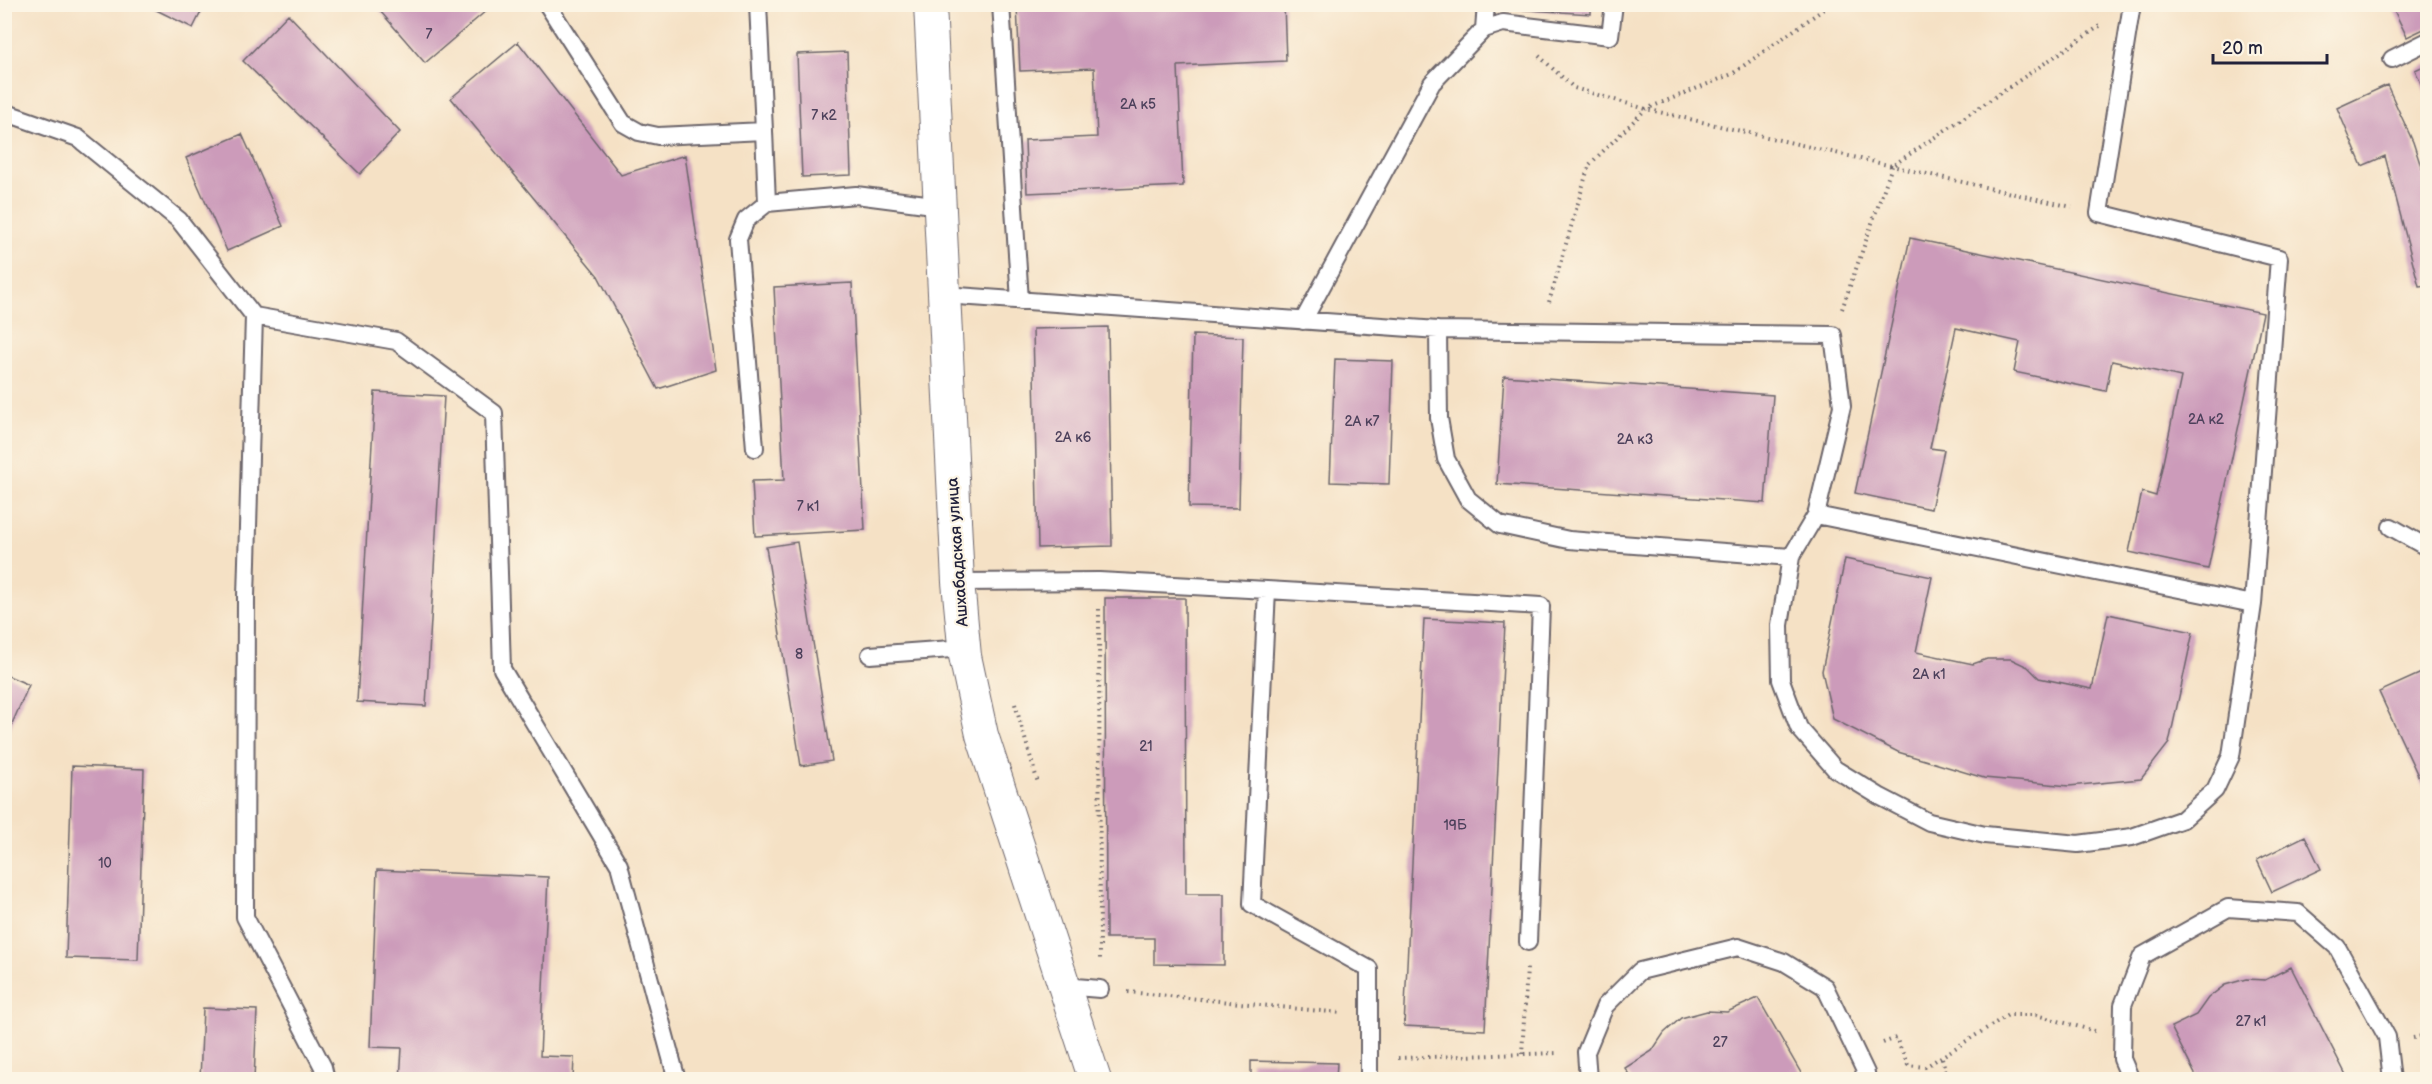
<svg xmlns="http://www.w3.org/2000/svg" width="2432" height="1084" font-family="'Balsamiq Sans',sans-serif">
  <rect width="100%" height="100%" fill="#fcf5e5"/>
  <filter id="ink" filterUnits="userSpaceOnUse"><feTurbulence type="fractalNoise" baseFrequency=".0167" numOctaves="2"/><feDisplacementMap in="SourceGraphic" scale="12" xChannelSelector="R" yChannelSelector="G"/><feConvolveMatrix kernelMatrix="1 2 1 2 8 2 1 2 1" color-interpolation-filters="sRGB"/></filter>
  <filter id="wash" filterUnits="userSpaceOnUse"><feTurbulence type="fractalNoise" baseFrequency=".008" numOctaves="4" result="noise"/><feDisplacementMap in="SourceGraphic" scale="24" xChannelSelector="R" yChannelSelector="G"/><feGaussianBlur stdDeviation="1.35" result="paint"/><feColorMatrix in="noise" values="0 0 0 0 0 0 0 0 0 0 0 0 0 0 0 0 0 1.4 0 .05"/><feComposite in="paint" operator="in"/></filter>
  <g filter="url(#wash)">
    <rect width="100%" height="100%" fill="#f5e1c5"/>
    <g id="blocks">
      <path fill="#cc9bba" d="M144 4H205L193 28Z
        M374 4H494L425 63Z
        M1057 4H1284L1286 61 1178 66 1183 186 1027 193 1025 140 1097 137 1094 68 1020 71 1017 6Z
        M1515 4H1591V14L1515 9Z
        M2391 4H2428V27L2407 37Z
        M288 14 400 132 360 174 243 61Z
        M518 42 621 175 685 155 716 370 658 389 598 276 451 98Z
        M847 52 851 175 802 177 797 54Z
        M2428 64V99L2415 70Z
        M2387 85 2413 142 2428 188V285L2419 286 2385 156 2362 166 2337 108Z
        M242 134 283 226 227 251 186 158Z
        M1910 238 2263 313 2208 569 2129 552 2142 492 2156 496 2181 377 2112 361 2106 391 2014 372 2020 342 1956 328 1930 448 1944 450 1931 509 1855 493Z
        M852 283 865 530 755 536 752 481 784 480 774 287Z
        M1108 327 1112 546 1038 548 1033 329Z
        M1193 335 1243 337 1239 508 1189 507Z
        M1335 359 1393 361 1389 484 1330 482Z
        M1504 376 1773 395 1765 503 1497 484Z
        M375 392 444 396 426 706 357 702Z
        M797 542 832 761 801 766 766 547Z
        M1845 559 1932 577 1916 652 1973 664 1987 659H2011L2028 667 2039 678 2092 689 2108 614 2193 632 2169 743 2141 779 2069 786 1984 778 1898 752 1833 719 1822 671Z
        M1105 598H1185L1186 894H1224V965L1154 964V938H1106Z
        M1424 619 1505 623 1485 1030 1404 1026Z
        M2428 670V797L2379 692Z
        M4 674 29 685 4 742Z
        M72 766 144 769 138 960 66 958Z
        M2305 836 2321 869 2272 892 2257 860Z
        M377 870 548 877 540 1056 574 1057 573 1080H400L402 1048 370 1047Z
        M2291 967 2347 1077 2341 1080H2198L2171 1027 2196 1015 2208 998 2225 985 2246 979 2265 980Z
        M1758 998 1805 1080H1632L1625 1068 1652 1051 1664 1033 1681 1018 1707 1011 1727 1012Z
        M203 1008 257 1010 254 1080H200Z
        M1251 1061 1337 1063 1336 1080H1251Z"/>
    </g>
  </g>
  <g filter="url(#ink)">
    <use href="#blocks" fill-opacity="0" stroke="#6c656b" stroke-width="1.5"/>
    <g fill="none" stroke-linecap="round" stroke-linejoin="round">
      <g stroke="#6c656b" stroke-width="20">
        <path id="service" d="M547 4 623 123 639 132 658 136 764 131 767 203 856 195 941 206
          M758 4 764 131
          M1001 4 1020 301
          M1484 29 1486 4
          M2392 59 2428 41
          M4 112 78 138 179 220 254 316 396 341 494 413 502 669 619 865 677 1080
          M944 295 1438 330 1833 335 1842 406 1816 515
          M254 316 246 597 245 917 323 1067 326 1080
          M1303 321 1432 83 1484 29 1503 23 1610 36 1614 4
          M1438 330 1439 418 1446 459 1468 499 1500 525 1569 540 1791 557 1780 625 1781 680 1799 728 1835 769 1879 796 1929 822 1985 835 2078 844 2132 837 2183 819 2215 790 2231 756 2253 604 2279 258 2099 213 2132 4
          M755 448 738 239 746 220 767 203
          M2391 527 2428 548
          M1791 557 1816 515 2253 604
          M958 582 1099 581 1267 590 1252 904 1369 969V1080
          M1267 590 1541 606 1528 942
          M870 655 965 648
          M1063 986 1100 989
          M1588 1080 1586 1052 1605 1006 1640 971 1738 947 1784 962 1825 987 1866 1073 1867 1080
          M2131 1080 2122 1059 2123 1005 2142 956 2228 908 2298 913 2337 947 2387 1037 2392 1080"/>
      </g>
      <g stroke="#6c656b" stroke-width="34">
        <path id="minor" d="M930 4 958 582 965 656 982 735 1095 1080"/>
      </g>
      <path stroke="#6c656b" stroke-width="4" stroke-dasharray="1.5 4.5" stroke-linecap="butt" d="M1539 56 1574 88 1646 109 1892 166 2100 26
        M1549 302 1589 165 1646 109 1732 74 1831 4
        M1842 309 1892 166 2072 207
        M1099 609 1100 961
        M1015 704 1038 783
        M1128 992 1341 1013
        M2413 1038 2428 1035
        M1883 1043 1896 1038 1908 1065 1925 1067 2008 1015H2036L2095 1031
        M1522 1054 1527 968
        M1398 1058 1558 1053
        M1942 1058 1948 1080"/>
      <use href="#service" stroke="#fff" stroke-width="16"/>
      <use href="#minor" stroke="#fff" stroke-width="32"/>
    </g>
  </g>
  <g text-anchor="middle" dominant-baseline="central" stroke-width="4.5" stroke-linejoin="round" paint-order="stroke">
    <g font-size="14" fill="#4c405b">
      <text x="429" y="34">7</text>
      <text x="1138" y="104">2А к5</text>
      <text x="824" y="115">7 к2</text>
      <text x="2206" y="419">2А к2</text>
      <text x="1362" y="421">2А к7</text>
      <text x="1073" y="437">2А к6</text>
      <text x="1635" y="439">2А к3</text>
      <text x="808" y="506">7 к1</text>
      <text x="799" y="654">8</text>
      <text x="1929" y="674">2А к1</text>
      <text x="1146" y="746">21</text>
      <text x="1455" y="825">19Б</text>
      <text x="105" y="863">10</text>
      <text x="2251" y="1021">27 к1</text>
      <text x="1720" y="1042">27</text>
    </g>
    <g font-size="16" fill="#22223b" stroke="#fcf5e5">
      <text transform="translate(958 552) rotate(-94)">Ашхабадская улица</text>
    </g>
  </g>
  <rect width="2432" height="1084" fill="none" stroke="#fcf5e5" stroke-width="24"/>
  <path d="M2213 54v9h114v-9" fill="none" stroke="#22223b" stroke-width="3"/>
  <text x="2222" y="54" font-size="18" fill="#22223b" stroke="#fcf5e5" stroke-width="4.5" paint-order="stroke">20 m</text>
</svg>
